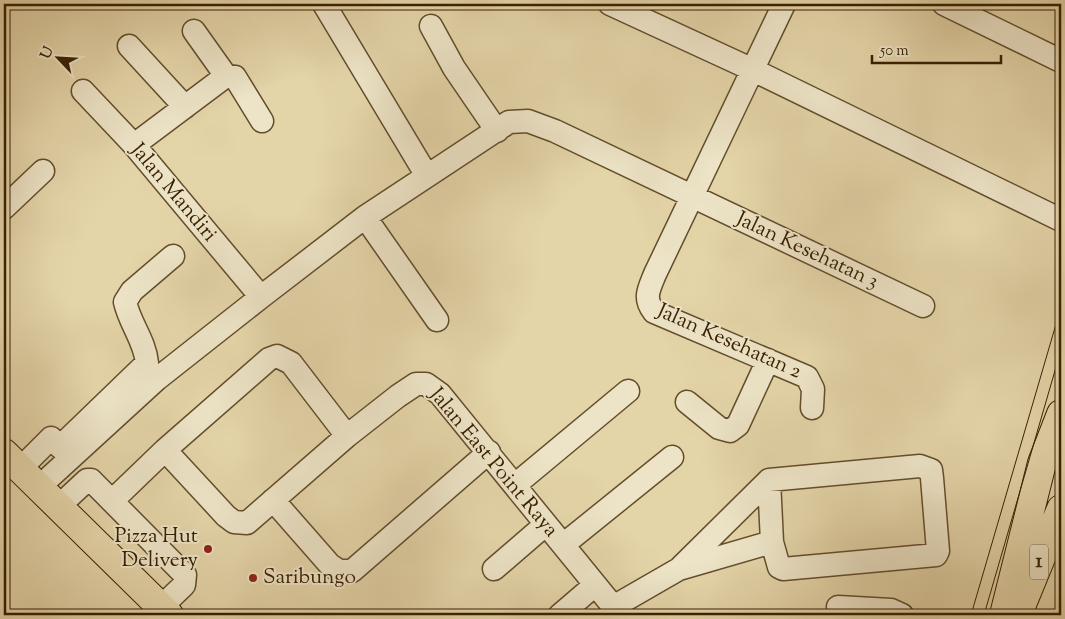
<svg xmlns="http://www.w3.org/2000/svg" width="1065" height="619" font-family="'Sorts Mill Goudy',serif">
  <rect width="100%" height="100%" fill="#e4d5a9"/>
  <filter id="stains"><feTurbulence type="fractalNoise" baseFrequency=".004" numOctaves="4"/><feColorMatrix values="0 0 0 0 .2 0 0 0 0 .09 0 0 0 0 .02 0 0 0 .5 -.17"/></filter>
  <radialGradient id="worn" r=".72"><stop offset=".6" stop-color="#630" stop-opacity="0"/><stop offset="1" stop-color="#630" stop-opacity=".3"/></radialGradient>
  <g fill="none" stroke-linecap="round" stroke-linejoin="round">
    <g stroke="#634d2c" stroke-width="25">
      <path id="minor" d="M324 4 427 176
        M610 4 751 69 1059 219
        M784 4 655 274C649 289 643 298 654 312L807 377 813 389 812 408
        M944 4 1061 61
        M431 26 454 68 497 131
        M194 31 226 76
        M129 46 185 107
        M83 91 134 145 261 297
        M134 145 226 76 235 77 262 121
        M4 208 43 171
        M365 217 437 320
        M687 402 719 428 730 431 738 425 768 360
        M165 450 226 516 234 522 247 523 347 436 398 396 416 384H426L440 394 620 615
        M920 466 931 470 932 478 938 551 936 555 783 569 779 567 772 542 769 480Z
        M20 469 51 438 60 447 147 363C145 341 130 324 125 302L132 291 173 256
        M515 485 628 391
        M39 487 157 379 261 297 365 217 509 122 528 121 555 131 923 306
        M273 500 330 565 339 571H352L489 452
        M112 501 165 450 269 359 277 356 291 363 347 436
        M59 506 87 480H91L185 575 184 585 161 607
        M563 545 672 457
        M681 567 769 480
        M494 569 545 525
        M613 607 679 569 772 542
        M838 607 891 610 902 615
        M560 615 595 585"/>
    </g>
    <g stroke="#382003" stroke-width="30">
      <path id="major" d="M4 453 169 615"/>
    </g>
    <g stroke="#382003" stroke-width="30">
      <path id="highway" d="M1020 609 1061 509
        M1004 615 1042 463 1061 414"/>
    </g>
    <use href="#minor" stroke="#ede4c7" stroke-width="22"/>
    <use href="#major" stroke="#e4d5a9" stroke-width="28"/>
    <use href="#highway" stroke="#e4d5a9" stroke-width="28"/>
    <path stroke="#382003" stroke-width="1" d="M971 615 1061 307
      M984 615 1061 350"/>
  </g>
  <g fill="#8f2418" stroke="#ede4c7" stroke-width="2">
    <circle cx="208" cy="549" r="5"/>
    <circle cx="253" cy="578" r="5"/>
  </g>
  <g text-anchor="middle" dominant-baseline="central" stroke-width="4" stroke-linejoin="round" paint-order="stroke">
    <rect fill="#ede4c7" stroke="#6e5b3e" stroke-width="1" x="1030" y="544.5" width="18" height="35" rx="4"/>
    <g font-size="20" font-weight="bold" fill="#382003">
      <text x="1039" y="562">1</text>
    </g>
    <g font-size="21" fill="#382003" stroke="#ede4c7">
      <text transform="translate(173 193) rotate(50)">Jalan Mandiri</text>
      <text transform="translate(807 251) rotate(25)">Jalan Kesehatan 3</text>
      <text transform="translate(729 342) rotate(24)">Jalan Kesehatan 2</text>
      <text transform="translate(493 463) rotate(50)">Jalan East Point Raya</text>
    </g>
    <g font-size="21" fill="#382003" stroke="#ede4c7" text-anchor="end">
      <text x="198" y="537">Pizza Hut<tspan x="198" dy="24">Delivery</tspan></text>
      <text x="263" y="578" text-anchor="start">Saribungo</text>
    </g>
  </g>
  <rect width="1065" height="619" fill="none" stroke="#e4d5a9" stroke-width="20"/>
  <rect x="5" y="5" width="1055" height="609" fill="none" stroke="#382003" stroke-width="2.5"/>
  <rect x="10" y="10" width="1045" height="599" fill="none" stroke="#382003"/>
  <g transform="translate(58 58) rotate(295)" stroke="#ede4c7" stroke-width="4" paint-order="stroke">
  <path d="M0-4L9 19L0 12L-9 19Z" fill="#382003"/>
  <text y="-8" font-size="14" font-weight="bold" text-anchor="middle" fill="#382003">U</text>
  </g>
  <path d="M872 55v8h129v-8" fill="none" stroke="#382003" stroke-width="2.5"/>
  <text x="880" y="55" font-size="15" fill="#382003" stroke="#ede4c7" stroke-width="4" paint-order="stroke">50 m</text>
  <rect width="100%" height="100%" filter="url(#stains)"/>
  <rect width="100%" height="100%" fill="url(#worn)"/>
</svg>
